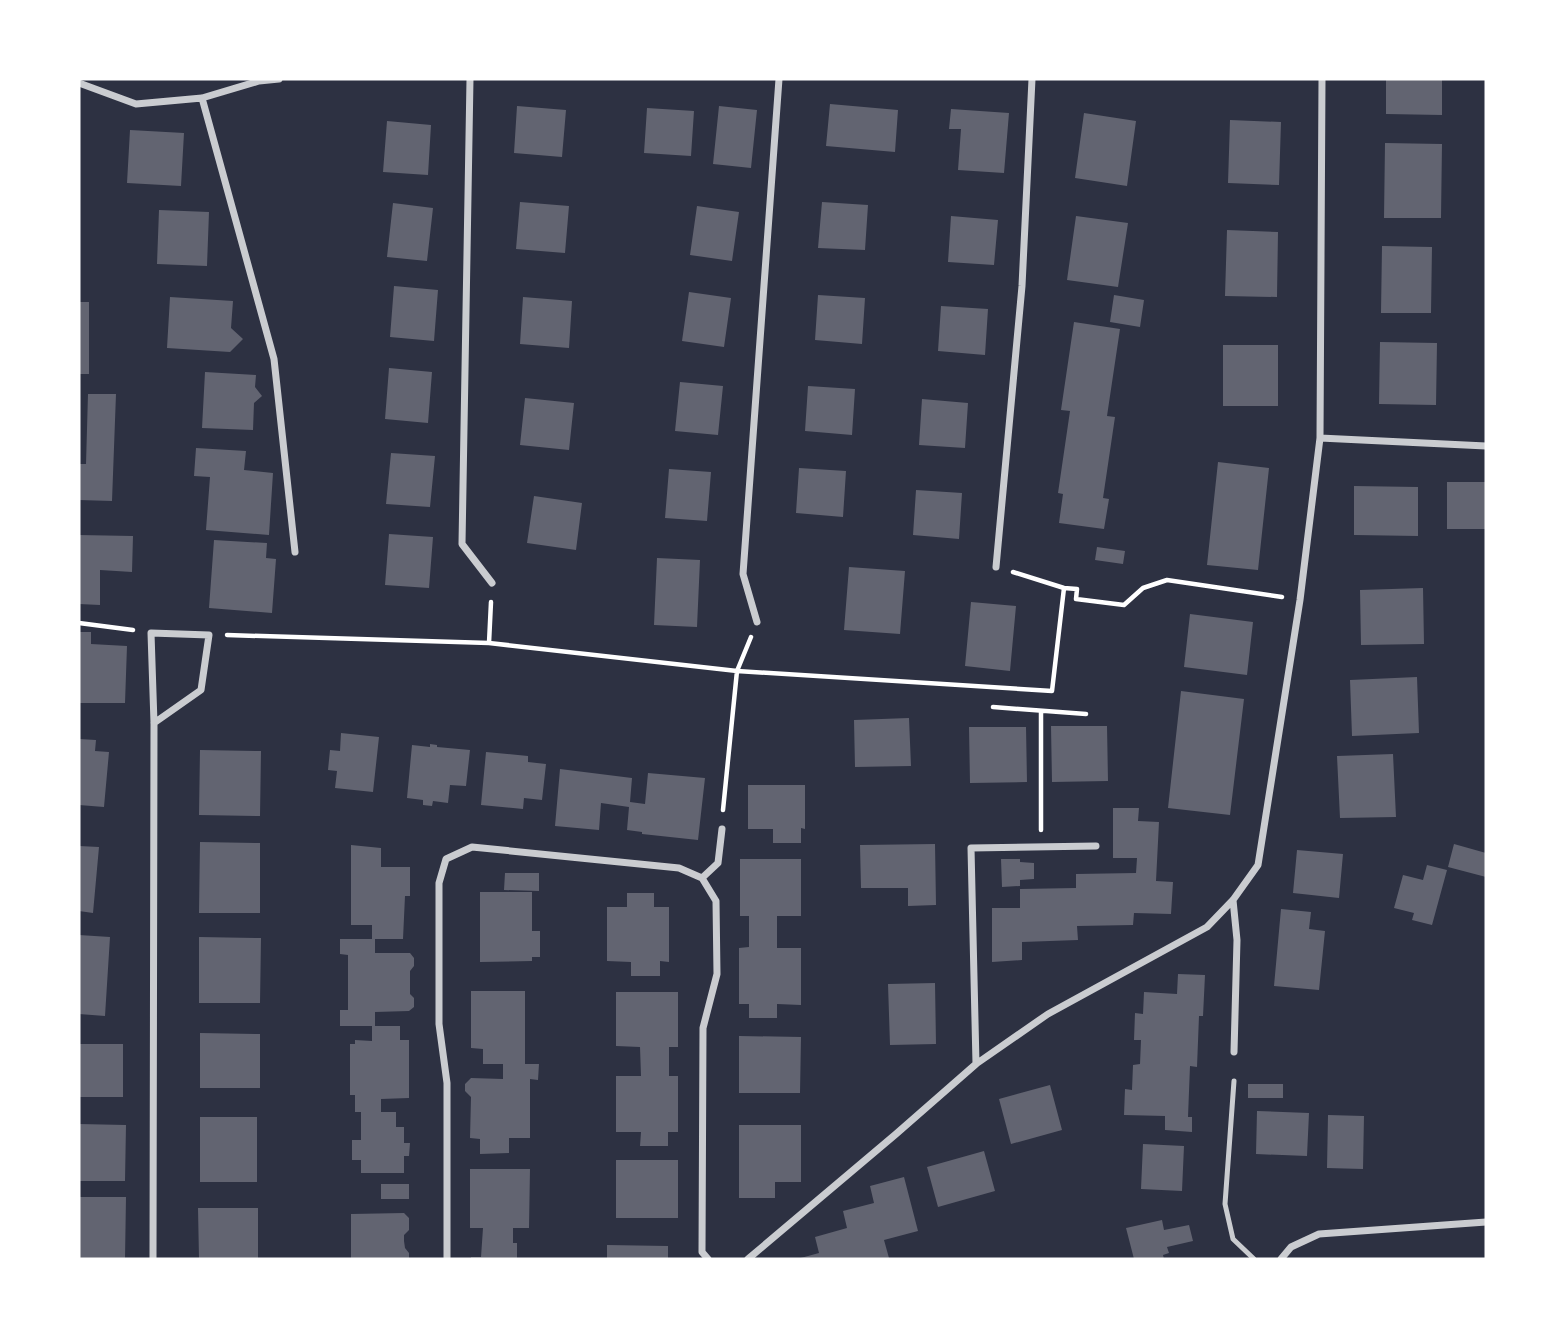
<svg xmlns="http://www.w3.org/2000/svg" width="1565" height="1338" font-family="Lora,serif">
  <rect width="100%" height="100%" fill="#2d3142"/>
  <path fill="#626471" d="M1386 79H1442V115L1386 114Z
    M830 104 898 110 895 152 826 146Z
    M517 106 566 110 562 157 514 153Z
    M719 106 757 110 751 168 713 164Z
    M647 108 694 111 691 156 644 153Z
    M951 109 1009 113 1004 173 958 170 961 129H949Z
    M1084 113 1136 121 1127 186 1075 178Z
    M1230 120 1281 122 1279 185 1228 183Z
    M387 121 431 125 428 175 383 172Z
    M130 130 184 133 181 186 127 183Z
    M1385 143 1442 144 1441 218H1384Z
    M520 202 569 206 565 253 516 249Z
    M822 202 868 205 865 250 818 248Z
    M393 203 433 208 427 261 387 257Z
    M697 206 739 212 732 261 690 255Z
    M159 210 209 212 207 266 157 264Z
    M951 216 998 220 994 265 948 262Z
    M1076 216 1128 223 1118 287 1067 280Z
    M1227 230 1278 232 1277 297 1225 296Z
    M1382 246 1432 247 1431 313H1381Z
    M394 286 438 290 434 341 390 337Z
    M689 292 731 298 724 347 682 341Z
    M818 295 865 298 862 344 815 340Z
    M1114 295 1144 300 1140 327 1110 322Z
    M170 297 233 301 231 328 243 339 230 352 167 348Z
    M523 297 572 301 569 348 520 344Z
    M79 302H89V374H79Z
    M941 306 988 309 985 355 938 351Z
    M1074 322 1120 329 1107 416 1115 417 1103 498 1109 499 1104 529 1059 523 1063 494 1058 493 1070 411 1061 410Z
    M1380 342 1437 343 1436 405 1379 404Z
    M1223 345H1278V406H1223Z
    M389 368 432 372 428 423 385 419Z
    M205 372 256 375 255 387 262 396 254 403 253 430 202 428Z
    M680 382 723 386 718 435 675 431Z
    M808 386 855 389 852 435 805 431Z
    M88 394H116L112 501 79 500V464H86Z
    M525 398 574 403 569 450 520 445Z
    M922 399 968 403 965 448 919 445Z
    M196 448 246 451 244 470 273 473 269 535 206 530 210 477 194 476Z
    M391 453 435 456 430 507 386 504Z
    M1218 462 1269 468 1258 570 1207 565Z
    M799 468 846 471 843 517 796 513Z
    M669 469 711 472 707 521 665 518Z
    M1447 482H1486V529H1447Z
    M1354 486 1418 487V536L1354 535Z
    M916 490 962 493 959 539 913 535Z
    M534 496 582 503 576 550 527 543Z
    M389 534 433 537 429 588 385 585Z
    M79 535 133 536 132 572 100 570V605L79 604Z
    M214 540 267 543 266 558 276 559 272 613 209 608Z
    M1097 547 1125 551 1123 564 1095 560Z
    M657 558 700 560 697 627 654 625Z
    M849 567 905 571 900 634 844 630Z
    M1423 588 1424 644 1361 645 1360 590Z
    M971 602 1016 606 1010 671 965 666Z
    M1190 614 1253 622 1247 675 1184 667Z
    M79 632H91V644L127 646 125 703H79Z
    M1417 677 1419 733 1352 736 1350 680Z
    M1181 691 1244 699 1230 815 1168 808Z
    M909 718 911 766 855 767 854 720Z
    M1051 726H1107L1108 781 1052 782Z
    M969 727H1026L1027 782 970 783Z
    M341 733 379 737 373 792 335 788 337 771 328 770 330 750 340 751Z
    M79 739 96 740 95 751 109 752 104 807 79 805Z
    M430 744 437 745V747L470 750 466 786 450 785 448 803 433 801 432 806 423 805V800L407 798 412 745 430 747Z
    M200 750 261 751 260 816 199 815Z
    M486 752 528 756V762L546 764 542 800 524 798 523 809 481 805Z
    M1393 754 1396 817 1340 818 1337 756Z
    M560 769 632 778 630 802 645 804 648 773 705 778 698 840 642 834V832L627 830 629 807 601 803 599 830 555 826Z
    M748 785H805V829L801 828V843H773V829H748Z
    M1113 808H1139L1138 821 1159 822 1156 881 1173 882 1171 914 1134 913 1133 925 1077 926 1078 940 1022 942V960L992 962V908H1020V889L1076 888V874L1136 873 1137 858H1113Z
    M200 842 260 843V913H199Z
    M935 844 936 905 908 906V888H861L860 845Z
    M1454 844 1486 853V877L1448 867Z
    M351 845 381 848V867H410V896H405L403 939H372V925H351Z
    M79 846 99 847 93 913 79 911Z
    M1297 850 1343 854 1339 898 1293 893Z
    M740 859H801V916H777V948H801V1005L777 1004V1018H749V1004H739V948L749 947V916H740Z
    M1001 859H1020V862L1034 863V879L1020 880V886L1002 887Z
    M1427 865 1447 870 1432 925 1412 920 1414 913 1394 908 1403 875 1423 880Z
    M505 873H539V891L504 890Z
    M480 892H532V931H540V957H532V961L480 962Z
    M627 893H654V907H669V962L660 961V976H631V962L607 961V907H627Z
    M1281 909 1311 912 1309 929 1325 931 1319 990 1274 986Z
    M79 935 110 937 105 1016 79 1014Z
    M199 937 261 938 260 1003H199Z
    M340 939H375V953H410L414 958V966L410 971V994L414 998V1007L409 1011 375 1012V1026H400V1040H409V1098L381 1099V1112H396V1127H404V1143H410L409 1156H404V1173H361V1160H352V1140H361V1112H355V1095H350V1044H355V1040L372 1041V1026H340V1010H348V955L340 954Z
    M1178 974 1205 975 1203 1016H1199L1197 1067 1190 1066 1188 1117H1192V1132L1165 1130V1116L1124 1115 1125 1089 1132 1090 1133 1065 1140 1064 1141 1040H1134L1135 1013 1143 1014 1144 992 1177 994Z
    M935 983 936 1044 890 1045 888 984Z
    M471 991H525V1064H539L538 1080 530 1079V1138H509V1153L480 1154V1139L470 1138 471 1097 465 1091V1084L471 1078 503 1079V1064H483V1049L471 1048Z
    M616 992H678V1047H669V1076H678V1132H668V1146H640L641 1132H616V1076H641L640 1047 616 1046Z
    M200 1033 260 1034V1088H200Z
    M739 1036 801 1037 800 1093H739Z
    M79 1044H123V1097H79Z
    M1248 1084H1283V1098H1248Z
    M1050 1085 1062 1130 1011 1144 999 1099Z
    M1257 1111 1309 1113 1307 1156 1256 1154Z
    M1328 1115 1364 1116 1363 1169 1327 1168Z
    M200 1117H257V1182H200Z
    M79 1124 126 1125 125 1181H79Z
    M739 1125H801V1182H775V1198H739Z
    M1143 1144 1184 1146 1182 1191 1141 1189Z
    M984 1151 995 1191 938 1207 927 1167Z
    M616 1160H678V1218H616Z
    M470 1169H530L529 1228H513V1243H517V1259H471V1257H481L483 1228H470Z
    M904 1177 918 1231 884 1240 889 1258 883 1259H797L819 1253 815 1237 847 1228 843 1211 874 1203 870 1186Z
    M381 1184H409V1199H381Z
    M79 1197H126L125 1259H79Z
    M198 1208H258V1259H199Z
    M404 1213 409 1218V1230L404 1235V1241L405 1248 409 1253V1259H351V1214Z
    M1162 1220 1164 1230 1189 1225 1193 1241 1167 1247 1169 1253 1163 1255 1164 1259H1134L1126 1228Z
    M607 1245 668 1246V1259H607Z"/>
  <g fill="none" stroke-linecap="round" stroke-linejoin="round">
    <path stroke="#fff" stroke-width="4.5" d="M1013 572 1064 588 1077 589 1076 599 1124 605 1143 588 1167 580 1282 597
      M79 623 133 630
      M227 635 489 643 737 671 1052 691 1064 588
      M489 643 491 602
      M993 707 1086 714
      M723 810 737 671 751 637
      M1041 830V711"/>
    <path stroke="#caccd0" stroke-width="5" d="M1234 1081 1225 1204 1233 1239 1254 1259"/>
    <path stroke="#caccd0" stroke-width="7" d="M470 79 462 544 492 583
      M79 83 136 104 202 98 259 81 279 79
      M202 98 274 359 295 552
      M1320 438 1486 446
      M996 567 1022 286 1032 79
      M757 622 743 574 779 79
      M1233 900 1237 940 1234 1052
      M976 1064 971 848 1096 846
      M153 1259 154 723 151 633 209 635 201 690 154 723
      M447 1259V1083L439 1024V883L446 859 472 847 679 868 702 878
      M708 1259 702 1252 703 1028 717 974 716 901 702 878 718 863 722 829
      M748 1259 896 1134 976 1064 1048 1014 1207 927 1233 900 1258 865 1300 600 1320 438 1322 79
      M1281 1259 1291 1247 1319 1234 1486 1222"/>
  </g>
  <rect width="1565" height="1338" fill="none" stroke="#ffffff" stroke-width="161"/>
</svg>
